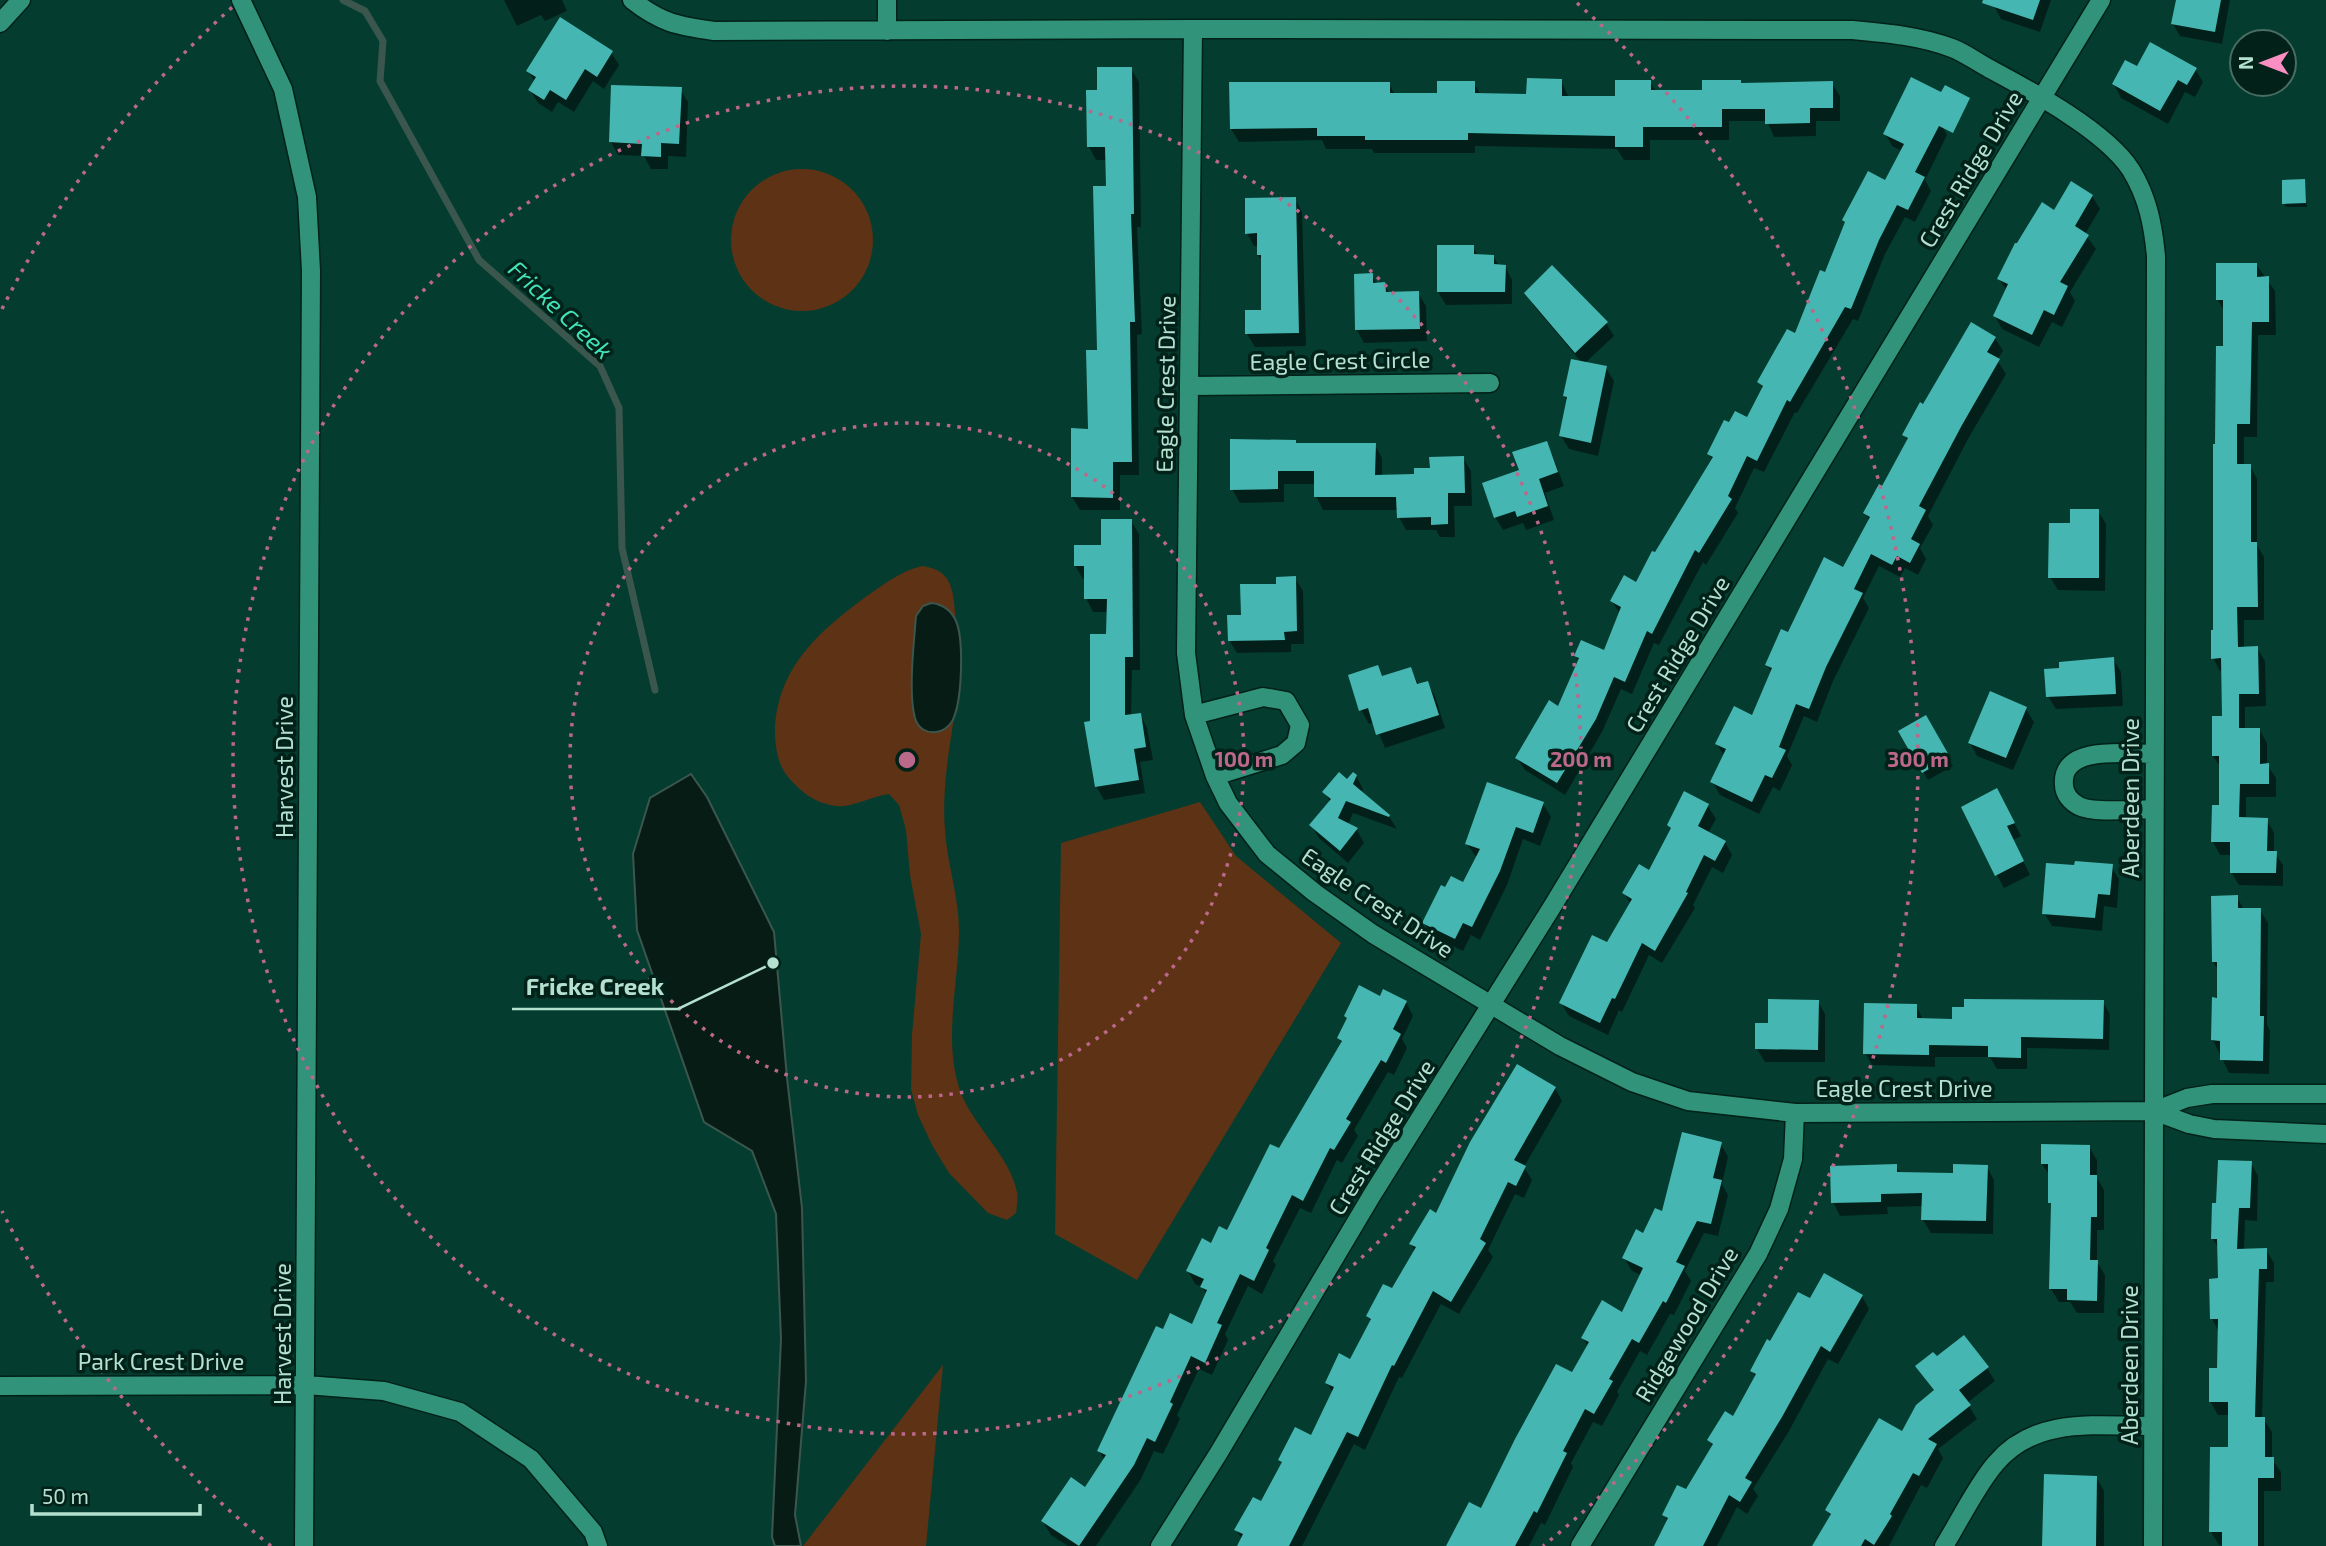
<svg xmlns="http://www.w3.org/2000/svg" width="2326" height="1546" font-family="'Exo 2',sans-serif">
  <rect width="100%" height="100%" fill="#043d2f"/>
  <path fill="#5d3215" d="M731 240a71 71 0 1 1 142 0a71 71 0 1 1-142 0Z
    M922 566C955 570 953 594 956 622L949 611 916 616 912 703 928 732C941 732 946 729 954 718 948 756 942 792 945 830 947 864 959 896 959 930 959 981 944 1034 958 1084 968 1122 1009 1153 1017 1192 1018 1198 1017 1206 1016 1213L1007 1220 988 1213 949 1173 932 1145 918 1115 911 1089 912 1035 921 934 910 875 906 830 899 805 889 794C872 796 852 808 837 806 816 804 801 792 788 777 778 765 775 747 775 732 776 669 819 631 867 596 884 584 901 571 922 566Z
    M1200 802 1236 856 1341 943 1137 1280 1055 1234 1061 843Z
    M943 1365 926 1546H803Z"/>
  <path fill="#071c15" stroke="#3b574d" stroke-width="2" d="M931 603C942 604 951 610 956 621 964 640 962 697 954 717 948 735 921 739 915 718 908 694 914 642 916 616L923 606Z
    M691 774 707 797 774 932 787 1078 802 1208 806 1381 795 1515 801 1546H775L772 1537 781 1339 776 1214 752 1151 704 1122 637 930 633 854 650 798Z"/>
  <path fill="#0007" d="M504 0H562L567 11 545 21 541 15 517 26Z
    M1984 0H2051L2040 32 2001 19 1994 6Z
    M2177 0H2230L2222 44 2180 36 2173 24Z
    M611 52 619 65 604 89 593 81 574 112 558 102 552 112 538 103 530 90 535 82 528 71Z
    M1131 69 1139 82 1141 227H1137L1142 334 1137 335 1139 475H1120V510H1080L1072 497 1090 430 1099 352 1108 188 1107 160H1096L1089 147 1099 92Z
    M2137 69H2195L2203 82 2195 97 2185 92 2168 124 2121 98 2114 84Z
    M1561 81 1569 98H1616L1650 82 1656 91H1704L1741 85 1832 83 1840 96V121H1816V136L1774 137 1767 121H1729V140H1650V160H1624L1617 149 1475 146V153H1374L1372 149H1326L1322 140 1239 142 1231 129 1389 84 1395 95H1439L1474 83 1481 95 1528 96Z
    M680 89 688 102 686 157 668 156V169H651L644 156 618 155 611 142Z
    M1940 122 1947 135 1925 180 1931 191 1915 222 1905 217 1885 254 1858 321 1853 319 1797 413 1795 412 1764 472 1754 468 1735 508 1738 513 1706 565 1703 562 1659 645 1654 643 1632 694 1621 689 1602 732 1565 795 1525 770 1517 758 1559 709 1579 662 1576 656 1605 653 1620 614 1612 601 1637 584 1713 460 1709 454 1730 424 1748 420 1763 389 1759 382 1796 336 1826 274 1846 224 1844 220 1885 183 1902 151 1892 146 1885 133Z
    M2304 181 2307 207H2286L2284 203Z
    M2092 196 2100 209 2085 234 2096 249 2070 292 2075 301 2062 327 2052 322 2039 347 2002 329 1995 316 2007 291 1999 279Z
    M1295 199 1302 212 1306 346 1255 347 1247 334 1263 312V262L1258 255V246H1254L1247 233Z
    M1473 247 1478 256H1493L1499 266H1505L1512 280V304L1446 305 1438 292Z
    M2256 264 2275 291 2276 335H2258L2257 437H2244V466H2250L2257 479V545L2264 557V620H2244V649L2257 648 2265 661 2266 706 2245 707V729H2259L2267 743V765L2276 778V797H2246V819L2267 820 2274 833V852L2283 865V886L2239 885 2231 872 2232 855H2220L2213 842 2221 807V768L2213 756 2224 718 2223 671H2220L2213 658 2215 631 2217 446 2225 348 2224 311 2218 300Z
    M1372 275 1377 284H1384L1390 294 1418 293 1426 306 1427 341 1364 343 1357 330Z
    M1526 293 1606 323 1614 336 1585 363 1606 368 1614 381 1598 456 1569 449 1561 436 1568 402 1564 396 1582 363 1534 306Z
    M1995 338 2003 351 1997 360 2006 374 1968 439 1928 516 1933 525 1920 548 1926 559 1918 575 1905 568 1900 577 1879 566 1863 598 1869 608 1833 681 1817 722 1804 716 1787 756 1792 765 1780 791 1773 787 1759 814 1720 795 1712 781 1724 756 1717 744 1752 718 1772 673 1767 665 1789 634 1844 569 1870 521 1865 513 1883 488 1908 441 1904 435 1924 406Z
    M1295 441 1297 445H1375L1382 458V476H1416L1463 458 1471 471 1472 506H1454L1455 537H1440L1436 530H1406L1399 517 1398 510H1323L1316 496V484H1284V502L1240 503 1232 489Z
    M1546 443 1553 456 1564 486 1545 493 1554 520 1526 530 1523 523 1503 530 1495 517 1521 471Z
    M2098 511 2106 524 2105 591 2058 590 2050 577 2071 525Z
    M1131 521 1139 534 1140 670H1132L1131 716 1140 714 1147 728 1153 760 1140 762 1145 793 1104 800 1096 786 1092 722 1108 636 1109 612H1093L1086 598V579H1083L1075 566 1103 547Z
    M1295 578 1303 591 1304 644H1291V652L1237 653 1229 640 1243 616 1278 585Z
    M2113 659 2121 672 2123 706 2056 709 2048 696Z
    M1411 669 1419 685 1427 683 1435 696 1445 728 1385 748 1374 722 1369 724 1361 710 1350 676 1383 678Z
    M2026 709 2034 722 2013 770 1977 756 1970 743Z
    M1926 717 1953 766 1928 780 1900 732Z
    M1356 776 1363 789 1362 793 1389 816 1397 829 1353 813 1348 825 1357 830 1364 843 1348 863 1319 838 1311 825 1330 802 1325 792Z
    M2004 803 2021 836 2013 840 2030 875 2004 888 1997 875Z
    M1543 804 1551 817 1540 846 1523 839 1507 885 1480 940 1471 935 1463 951 1432 936 1424 923 1464 885 1477 858 1467 844Z
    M1708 806 1716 819 1708 833 1725 842 1732 855 1723 873 1712 867 1693 905 1695 908 1662 963 1649 955 1622 1012 1619 1010 1608 1035 1569 1016 1561 1003 1607 945 1631 905 1624 893 1650 873 1672 831 1669 825Z
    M2111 866 2119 879 2117 908 2104 906 2102 931 2052 926 2044 913Z
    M2237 897 2244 910H2260L2268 923 2267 1024 2270 1031 2269 1074 2229 1073 2213 1040 2219 971 2213 962Z
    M1380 998 1406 1002 1413 1016 1402 1039 1407 1048 1394 1075 1388 1072 1354 1130 1358 1136 1342 1163 1337 1160 1311 1213 1300 1208 1273 1261 1276 1265 1262 1294 1248 1286 1225 1334 1228 1340 1212 1375 1199 1369 1177 1415 1180 1419 1163 1454 1154 1451 1141 1479 1096 1546H1068L1051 1535 1043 1522 1086 1490 1105 1461 1099 1451 1164 1331 1193 1326 1207 1295 1202 1287 1195 1284 1188 1271 1211 1245 1228 1232 1280 1151 1342 1044 1339 1038Z
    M1818 1001 1825 1014V1062H1765L1757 1049 1770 1025Z
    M2103 1002 2110 1014 2109 1050 2027 1048V1069H1997L1990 1057H1935V1067L1872 1065 1865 1053 1916 1005 1923 1020H1954L1966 1009Z
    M1555 1088 1562 1101 1524 1167 1532 1180 1524 1198 1515 1194 1488 1250 1493 1257 1459 1314 1441 1304 1402 1378 1399 1377 1365 1450 1354 1444 1302 1546H1239L1242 1539 1236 1530 1262 1504 1283 1465 1280 1460 1312 1437 1333 1393 1327 1383 1351 1361 1371 1322 1368 1316 1392 1290 1415 1251 1411 1244Z
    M1721 1144 1728 1157 1722 1184 1728 1195 1718 1236 1704 1233 1685 1271 1691 1281 1674 1315 1670 1314 1647 1355 1640 1351 1617 1392 1619 1395 1602 1426 1593 1422 1571 1463 1573 1467 1545 1525 1541 1523 1529 1546H1448L1481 1510 1573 1375 1588 1347 1583 1338 1623 1314 1641 1275 1632 1271 1624 1258Z
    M2089 1147 2097 1160V1178L2104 1190V1230H2097V1262L2105 1275 2104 1313H2077L2070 1302H2059L2051 1289 2053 1208 2050 1202V1176L2042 1164Z
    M2251 1163 2258 1176 2257 1221 2245 1220 2244 1250H2266L2274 1263V1282H2266L2262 1419H2264L2272 1432V1459L2281 1472V1491H2264V1546H2224L2219 1545 2211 1532 2230 1449V1415H2218L2210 1401 2218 1370 2219 1332 2212 1319 2219 1280V1249L2213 1239 2218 1205Z
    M1896 1166 1901 1174 1955 1175 1987 1167 1994 1180 1993 1234 1931 1233 1923 1220V1206L1887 1207 1888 1214 1840 1216 1833 1202Z
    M1798 1294 1810 1301 1862 1296 1869 1309 1838 1364 1828 1359 1789 1431 1753 1489 1758 1496 1747 1514 1737 1507 1717 1546H1655L1668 1522 1664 1515 1686 1491 1713 1447 1709 1440 1734 1418 1756 1378 1752 1371Z
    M1936 1359 1987 1368 1995 1381 1967 1403 1977 1419 1938 1449 1943 1458 1927 1488 1921 1485 1889 1546H1814L1831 1517 1827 1510 1903 1433 1935 1392 1918 1366Z
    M2096 1477 2104 1491V1546H2044Z"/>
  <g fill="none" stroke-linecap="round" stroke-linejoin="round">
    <path stroke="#3b574d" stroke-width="7" d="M343 0 365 11 383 41 380 81 479 260 600 366 619 408 622 548 655 690"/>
  </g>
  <path fill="#46b6b2" d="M1983 0H2040L2033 20 1982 3Z
    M2176 0H2221L2215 32 2171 24Z
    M560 17 613 51 597 77 585 69 566 100 550 90 544 100 528 90 536 77 526 71Z
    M2150 42 2197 68 2187 85 2178 80 2160 111 2112 84 2125 60 2137 66Z
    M1097 67H1132L1134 214H1131L1135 322H1130L1132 462H1113V498L1071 497V428L1088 429 1086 350H1097L1093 186H1106L1105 147H1087L1086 90H1097Z
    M1911 77 1941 92 1945 85 1970 98 1953 133 1939 126 1915 172 1925 177 1908 210 1897 205 1879 240 1851 309 1845 307 1790 402 1787 400 1757 461 1747 456 1728 496 1732 499 1699 553 1695 550 1652 634 1647 631 1625 682 1614 677 1596 719 1557 783 1515 758 1549 700 1558 706 1579 658 1574 656 1581 640 1604 650 1621 607 1610 601 1624 575 1636 582 1652 551 1655 552 1713 457 1707 454 1724 420 1729 422 1735 411 1747 417 1763 386 1757 382 1787 329 1795 333 1820 270 1825 272 1845 222 1842 220 1868 171 1885 180 1904 144 1883 134Z
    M1527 78 1562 79V96H1615V80H1651V90H1702V80H1741V83L1833 81V108H1810V123L1765 124V109H1722V127H1643V147H1615V136L1468 133V140H1365V136H1317V128L1230 129 1229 82H1390V93H1437V81H1475V93L1526 94Z
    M611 85 682 87 679 144 661 143V157L641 156 642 144 609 142Z
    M2305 179 2306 203 2282 204V180Z
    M2071 181 2093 195 2075 226 2089 235 2060 282 2068 286 2054 315 2044 310 2032 335 1993 316 2008 284 1997 279 2015 243H2017L2042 202 2054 210Z
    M1296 197 1299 333 1245 334V310H1261V255H1257V233L1245 234V198Z
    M1437 245H1474V254L1494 255V264L1506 265 1505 292H1437Z
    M2216 263H2257V277L2269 276V322H2252L2250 424H2237V464H2251V542H2257L2258 607H2237L2238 647 2258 646 2259 694H2239V728H2260V764L2269 763V784H2240L2239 817 2268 818 2267 851H2277L2276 873H2230V842H2211L2212 805H2219V756H2212V716H2222L2221 658 2211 659V630H2213V444H2215L2216 346H2223V300H2216Z
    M1552 265 1608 322 1575 353 1524 293Z
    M1373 273V283L1385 282 1386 292 1419 291 1420 329 1355 330 1354 274Z
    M1971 322 1996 337 1987 352 2000 359 1962 425 1919 506 1926 510 1911 539 1920 544 1910 563 1897 556 1892 565 1871 554 1854 589 1863 593 1826 667 1809 709 1796 704 1779 747 1786 750 1772 778 1765 775 1752 802 1710 782 1726 749 1715 744 1734 706 1752 715 1772 668 1765 665 1781 629 1788 632 1824 557 1843 567 1870 517 1863 513 1879 484 1882 486 1908 438 1902 435 1920 402 1923 404Z
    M1571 359 1607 366 1591 443 1559 436 1567 397 1563 396Z
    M1230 439 1296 440V443H1376L1375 475 1414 474V468H1430L1429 457 1464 456 1465 493H1448V524L1431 525V517L1397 518 1396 497H1314V471H1278V489L1230 490Z
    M1547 441 1558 472 1539 479 1548 506 1517 517 1515 511 1494 518 1482 483 1519 470 1512 452Z
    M2070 509H2099V578H2048L2049 523H2070Z
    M1101 519H1132L1133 657H1125V715L1141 713 1146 747 1134 749 1139 780 1095 787 1084 722 1090 721V634H1106L1107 599H1084V566H1074V545H1101Z
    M1296 576 1297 631 1284 632 1285 640 1228 641 1227 615H1241L1240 584H1276V577Z
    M2114 657 2116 694 2046 697 2044 669 2059 668V662Z
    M1378 665 1382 676 1411 667 1417 684 1428 681 1439 715 1376 735 1368 708 1359 711 1348 675Z
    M1990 691 2027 707 2006 758 1968 743Z
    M1926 715 1950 757 1922 773 1898 731Z
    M1339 772 1347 779 1353 772 1357 775 1353 784 1390 815 1389 817 1346 801 1338 818 1358 828 1340 851 1309 825 1331 799 1322 792Z
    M1487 782 1544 802 1533 833 1516 827 1500 871 1472 927 1463 923 1455 939 1422 923 1441 885 1445 887 1451 876 1463 882 1480 849 1465 844Z
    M1997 788 2015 823 2007 826 2024 861 1995 876 1961 807Z
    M1684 791 1709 804 1698 826 1726 841 1715 861 1704 855 1686 892 1688 893 1655 951 1642 943 1615 999 1612 998 1600 1023 1559 1003 1592 935 1607 942 1632 899 1622 893 1639 864 1649 870 1671 828 1667 825Z
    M2075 861 2113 864 2110 895 2098 894 2095 918 2042 914 2046 863 2074 865Z
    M2238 895V908H2261L2260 1016H2264L2263 1061 2220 1060V1041L2211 1040 2212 997 2217 998V962H2212L2211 896Z
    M1359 985 1380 996 1383 989 1407 1001 1393 1029 1401 1034 1386 1063 1381 1060 1346 1119 1351 1122 1334 1150 1330 1148 1303 1201 1292 1195 1266 1248 1269 1250 1254 1281 1240 1274 1217 1323 1222 1325 1205 1363 1191 1356 1170 1402 1173 1404 1155 1442 1147 1438 1134 1465 1079 1546 1041 1521 1071 1477 1085 1487 1106 1455 1097 1451 1156 1326 1163 1329 1170 1313 1192 1324 1207 1290 1200 1287 1204 1279 1186 1271 1202 1238 1211 1243 1219 1226 1227 1230 1270 1144 1279 1148 1342 1041 1337 1038 1347 1018 1344 1016Z
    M1768 999 1819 1000 1818 1050 1755 1049V1023H1768Z
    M1964 999 2104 1000 2103 1039 2021 1037V1058L1988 1057V1046L1929 1045V1055L1863 1054 1864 1003 1917 1004V1018L1952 1019V1007H1964Z
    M1517 1064 1556 1087 1514 1160 1526 1166 1516 1186 1508 1182 1480 1239 1486 1243 1451 1302 1433 1291 1394 1366 1392 1365 1358 1437 1347 1432 1289 1546H1237L1243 1534 1234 1530 1253 1497 1261 1501 1282 1462 1278 1460 1295 1427 1311 1435 1334 1387 1325 1383 1339 1353 1350 1359 1371 1319 1366 1316 1383 1284 1392 1288 1416 1247 1409 1244 1430 1209 1436 1213 1470 1142Z
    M1682 1132 1722 1142 1713 1178 1722 1180 1711 1224 1697 1221 1676 1262 1685 1266 1666 1303 1663 1301 1639 1343 1632 1339 1609 1379 1613 1381 1594 1414 1585 1409 1563 1451 1567 1453 1537 1513 1534 1511 1515 1546H1446L1469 1502 1481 1508 1515 1439 1556 1364 1572 1372 1589 1342 1581 1338 1602 1300 1622 1312 1643 1268 1622 1258 1636 1229 1643 1233 1655 1208 1662 1211Z
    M2041 1144 2090 1145V1175H2097V1217H2091L2090 1260H2098L2097 1301 2067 1300V1289H2049L2051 1203H2048V1164H2041Z
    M2218 1160 2252 1161 2250 1208H2239L2237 1249 2267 1248V1269H2259L2255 1417H2265V1457H2274V1478H2258V1546H2222V1532H2209L2210 1447H2228V1402H2209V1368H2217L2218 1319H2210L2209 1279 2218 1278 2217 1239H2211L2212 1203H2216Z
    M1897 1164V1172L1953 1173V1164L1988 1165 1986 1221 1921 1220 1922 1193 1881 1194V1202L1831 1203 1830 1166Z
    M1824 1273 1863 1295 1830 1352 1821 1346 1782 1417 1745 1478 1752 1482 1740 1502 1729 1495 1703 1546H1654L1668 1518 1662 1515 1677 1485 1686 1489 1713 1444 1707 1440 1725 1411 1733 1416 1756 1374 1750 1371 1767 1339 1770 1341 1798 1292 1810 1298Z
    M1964 1335 1989 1367 1959 1390 1971 1405 1928 1439 1937 1444 1919 1476 1913 1473 1890 1514 1892 1516 1874 1545 1865 1539 1861 1546H1812L1831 1514 1825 1510 1879 1418 1902 1431 1916 1405 1934 1390 1915 1366 1933 1352 1937 1356Z
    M2044 1474 2097 1476 2096 1546H2042Z"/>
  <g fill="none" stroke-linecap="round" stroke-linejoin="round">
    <g stroke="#022118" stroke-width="21">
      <path id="street" d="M241 0 283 89 307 197 311 271 304 1546
        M632 0C661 23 678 26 714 31L1193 29 1853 30C1886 33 1921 36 1952 48 1965 53 1977 62 1990 69 2031 91 2106 131 2131 170 2148 198 2153 225 2156 256L2153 1546
        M887 0V31
        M0 23 21 0
        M1193 29 1186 653 1194 715 1215 776 1228 803 1267 854 1315 893 1373 934 1560 1046 1632 1082 1688 1101 1795 1113 2154 1111
        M1189 386 1490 383
        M1194 715 1263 697 1286 701 1300 725 1296 743 1282 755 1215 776
        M2154 754C2129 754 2060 744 2064 785 2064 794 2071 802 2079 806 2094 814 2136 809 2154 809
        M2326 1094H2212L2187 1098 2154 1111 2189 1124 2214 1129 2326 1134
        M0 1386 306 1385 384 1391 460 1412 531 1459 593 1532 598 1546
        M1160 1546 1218 1454 1372 1195 1552 907 2101 0
        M1580 1546 1758 1254 1779 1209 1793 1159 1795 1113
        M1944 1546C1959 1522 1978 1483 1996 1463 2036 1416 2097 1426 2153 1426"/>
    </g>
    <use href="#street" stroke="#31947a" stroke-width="18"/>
  </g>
  <g fill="none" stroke="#bc688a" stroke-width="3.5" stroke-dasharray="3.5 7">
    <circle cx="907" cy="760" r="337"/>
    <circle cx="907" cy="760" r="674"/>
    <path d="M271 1546A1011 1011 0 0 1 2 1211M2 309A1011 1011 0 0 1 237 3M1577 3A1011 1011 0 0 1 1543 1546"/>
  </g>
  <g text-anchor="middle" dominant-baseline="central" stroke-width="7" stroke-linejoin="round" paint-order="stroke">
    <g font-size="23" fill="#b4e0d0" stroke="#022118">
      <text transform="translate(1970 169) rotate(-59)">Crest Ridge Drive</text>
      <text transform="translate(1340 360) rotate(-1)">Eagle Crest Circle</text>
      <text transform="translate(1165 384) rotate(-89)">Eagle Crest Drive</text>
      <text transform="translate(1677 654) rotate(-59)">Crest Ridge Drive</text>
      <text transform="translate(284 767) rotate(-90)">Harvest Drive</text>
      <text transform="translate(2130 798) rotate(-90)">Aberdeen Drive</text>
      <text transform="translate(1378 902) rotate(34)">Eagle Crest Drive</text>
      <text x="1904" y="1088">Eagle Crest Drive</text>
      <text transform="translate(1381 1137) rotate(-58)">Crest Ridge Drive</text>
      <text transform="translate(1686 1324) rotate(-59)">Ridgewood Drive</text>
      <text transform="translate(282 1334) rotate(-90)">Harvest Drive</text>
      <text x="161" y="1361">Park Crest Drive</text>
      <text transform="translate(2129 1365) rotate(-90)">Aberdeen Drive</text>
    </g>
    <g font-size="24" font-style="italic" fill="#42e3b9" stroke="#022118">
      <text transform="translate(561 309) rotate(43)">Fricke Creek</text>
    </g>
  </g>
  <circle cx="907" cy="760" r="10" fill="#bc688a" stroke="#022118" stroke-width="3.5"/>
  <g font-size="21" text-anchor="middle" font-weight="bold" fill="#bc688a" stroke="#022118" stroke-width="7" stroke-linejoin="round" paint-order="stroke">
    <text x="1244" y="767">100 m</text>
    <text x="1581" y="767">200 m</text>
    <text x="1918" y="767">300 m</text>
  </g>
  <path fill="none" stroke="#b4e0d0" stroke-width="2.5" d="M773 963L678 1009H512"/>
  <circle fill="#b4e0d0" stroke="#022118" stroke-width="2.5" cx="773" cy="963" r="7"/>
  <g font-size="24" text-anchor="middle" font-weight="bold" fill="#b4e0d0" stroke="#022118" stroke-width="7" stroke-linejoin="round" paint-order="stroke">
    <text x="595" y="995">Fricke Creek</text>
  </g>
  <g transform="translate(2263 63) rotate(270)"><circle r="33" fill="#022118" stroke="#496d62" stroke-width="2"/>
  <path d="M0-5L12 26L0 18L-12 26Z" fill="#fc8fc2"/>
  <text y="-10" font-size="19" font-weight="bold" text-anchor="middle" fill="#b4e0d0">N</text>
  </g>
  <path d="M32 1504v10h168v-10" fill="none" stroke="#b4e0d0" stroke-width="3.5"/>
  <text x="42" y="1504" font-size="21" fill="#b4e0d0" stroke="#022118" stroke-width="5" paint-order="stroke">50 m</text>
</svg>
